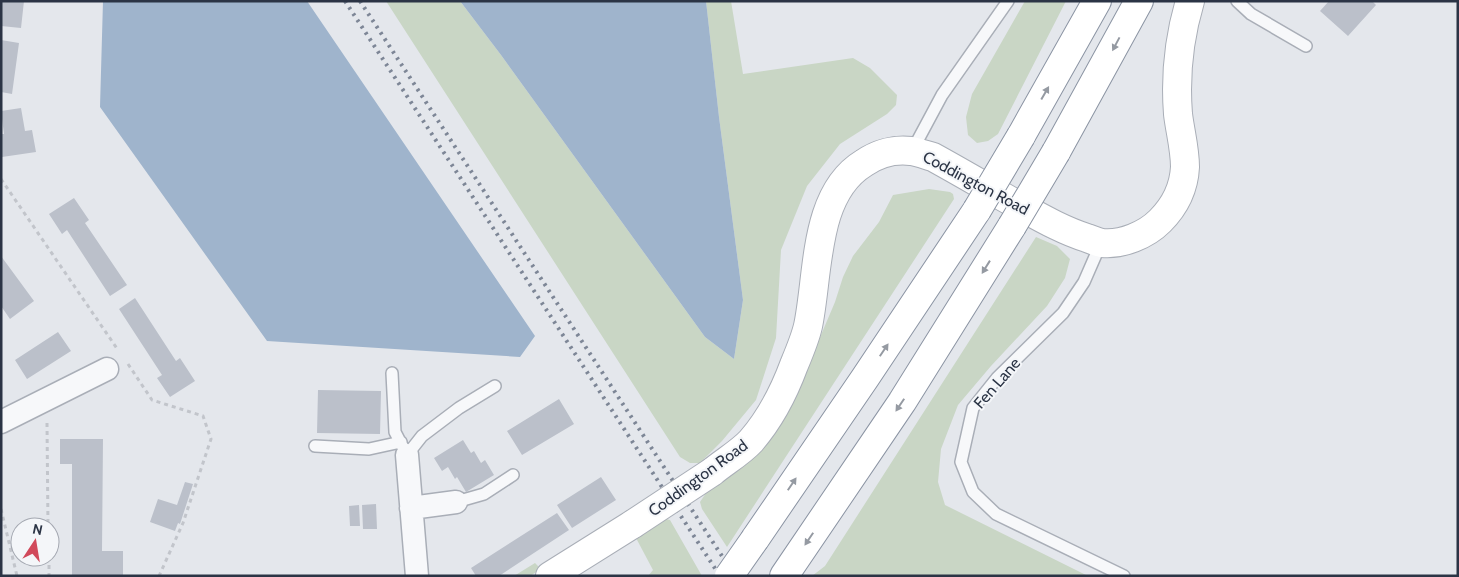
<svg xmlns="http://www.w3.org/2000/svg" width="1459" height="577" font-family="Cabin,sans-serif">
  <rect width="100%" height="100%" fill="#e4e7ec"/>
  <path fill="#c9d6c5" d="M386 1H460L501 55 705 337 734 359 743 300 719 117 706 1H731L743 74 853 58 870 68 897 95 896 105 887 114 840 144 807 186 781 250 776 338 756 400 722 441 700 463H690L680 457Z
    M1025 1H1066L998 134 988 141 977 143 968 135 966 117 972 94Z
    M929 189 950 192 953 194 954 199 727 547 702 509 700 502 706 493 724 480 764 444 790 408 835 302 843 277 853 256 879 222 893 195Z
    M1036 237 1057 246 1070 259 1065 278 1047 306 991 366 958 405 941 449 938 482 945 505 1088 576H812L825 566Z
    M662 518 670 520 702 576H648L653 570 636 538Z
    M535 563 541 569 530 576H514Z"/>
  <path fill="#9fb4cc" d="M103 1H307L535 336 520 357 267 341 100 107Z
    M460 1H706L719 117 743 300 734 359 705 337 501 55Z"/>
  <path fill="#bbc0ca" d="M2 1H24L21 28 1 26Z
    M1329 1H1372L1376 5 1348 36 1320 11Z
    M1 40 19 43 12 94 1 92Z
    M21 108 25 131 32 130 36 152 2 157 1 134H4L1 111Z
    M74 198 89 220 85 223 127 285 110 296 67 230 62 234 49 214Z
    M1 256 34 301 10 319 1 306Z
    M135 298 176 361 180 358 195 381 170 397 157 378 162 375 119 309Z
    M58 332 71 351 27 379 15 360Z
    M318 390 381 391 380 434 317 433Z
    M559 399 574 424 522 455 507 431Z
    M60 439H103L102 551H123V575L72 576V464H60Z
    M463 440 471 453 474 451 481 463 485 460 494 475 466 492 457 477 455 479 448 467 442 471 434 458Z
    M601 477 616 500 572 528 557 505Z
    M185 482 193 484 180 524 178 523 175 531 150 522 158 499 177 505Z
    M376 504 377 529H363L362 505Z
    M359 505 360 526H350L349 506Z
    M557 513 569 530 499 576H476L471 568Z"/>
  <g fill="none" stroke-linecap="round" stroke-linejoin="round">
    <g stroke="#a9aeb7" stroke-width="14">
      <path id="lane" d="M1237 1 1251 14 1306 46
        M912 151 942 95 1008 1
        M1101 243 1084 282 1063 313 997 378 973 408 961 462 973 492 996 514 1124 576
        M392 373 395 432 407 455 422 436 459 408 495 386
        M315 446 369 449 401 442
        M456 502 484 494 513 475"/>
    </g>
    <g stroke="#a9aeb7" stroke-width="25">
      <path id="street" d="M1 422 107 369
        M407 455 417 576
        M411 508 456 502"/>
    </g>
    <g stroke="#a9aeb7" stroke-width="30">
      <path id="secondary" d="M712 472C724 462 741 452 751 441 770 419 784 392 794 365 799 353 805 339 808 326 819 274 813 194 864 163 877 154 894 149 911 151 918 152 926 155 933 157 964 174 994 192 1025 209 1045 220 1065 231 1087 238 1092 240 1097 242 1102 243 1122 245 1146 235 1160 221 1175 206 1184 187 1185 167 1185 149 1180 131 1178 114 1175 76 1179 38 1190 1
        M550 576 633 524"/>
    </g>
    <g stroke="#8b94a3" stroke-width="30">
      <path id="highway" d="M1021 136 1097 1
        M1056 152 1139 1
        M755 539 865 378 977 210
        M784 576 902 402 1012 226"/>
    </g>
    <path stroke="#c2c5cb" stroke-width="3" stroke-dasharray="4 4" stroke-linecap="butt" d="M1 179 118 350
      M128 364 152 400 203 416 211 439 183 523 159 576
      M47 423 48 527
      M1 509 17 576
      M49 557V576"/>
    <use href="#lane" stroke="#f7f8fa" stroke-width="11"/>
    <use href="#street" stroke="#f7f8fa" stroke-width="22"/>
    <use href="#secondary" stroke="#fff" stroke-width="28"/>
    <use href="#highway" stroke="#fff" stroke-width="28"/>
    <path stroke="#7d8696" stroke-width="4" stroke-dasharray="2.5 5" stroke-linecap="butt" d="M345 1 720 576
      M360 1 735 576"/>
    <g stroke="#a9aeb7" stroke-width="30" stroke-linecap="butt">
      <path id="secondary-bridge" d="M633 524 712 472"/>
    </g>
    <g stroke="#8b94a3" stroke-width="30" stroke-linecap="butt">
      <path id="highway-bridge" d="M977 210 1021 136
        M1012 226 1056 152
        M729 576 755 539"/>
    </g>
    <use href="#secondary-bridge" stroke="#fff" stroke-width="28"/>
    <use href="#highway-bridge" stroke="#fff" stroke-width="28"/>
  </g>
  <defs><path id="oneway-solid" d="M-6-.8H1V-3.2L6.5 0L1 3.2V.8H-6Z" transform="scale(1.25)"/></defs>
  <g fill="#959aa2">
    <use href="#oneway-solid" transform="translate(1116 44) rotate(118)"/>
    <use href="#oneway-solid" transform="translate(1045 93) rotate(-60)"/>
    <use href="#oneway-solid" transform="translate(986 267) rotate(122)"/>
    <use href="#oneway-solid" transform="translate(884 350) rotate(-56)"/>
    <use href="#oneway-solid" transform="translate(900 405) rotate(124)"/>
    <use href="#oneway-solid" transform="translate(792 484) rotate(-56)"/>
    <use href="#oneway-solid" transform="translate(809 539) rotate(124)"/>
  </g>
  <g text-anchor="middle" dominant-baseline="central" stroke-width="4" stroke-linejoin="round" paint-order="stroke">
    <g font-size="16" fill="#2b3445" stroke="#f4f6f9">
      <text transform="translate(976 183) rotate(28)">Coddington Road</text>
      <text transform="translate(997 383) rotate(-49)">Fen Lane</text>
      <text transform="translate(698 478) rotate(-36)">Coddington Road</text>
    </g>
  </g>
  <rect width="1459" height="577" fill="none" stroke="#2b3445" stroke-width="5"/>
  <g transform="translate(35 542) rotate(12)"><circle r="24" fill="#f4f6f9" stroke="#a4a8b1"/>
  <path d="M0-4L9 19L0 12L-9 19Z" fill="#d1495b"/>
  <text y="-8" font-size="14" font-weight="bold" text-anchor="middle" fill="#2b3445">N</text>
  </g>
</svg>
